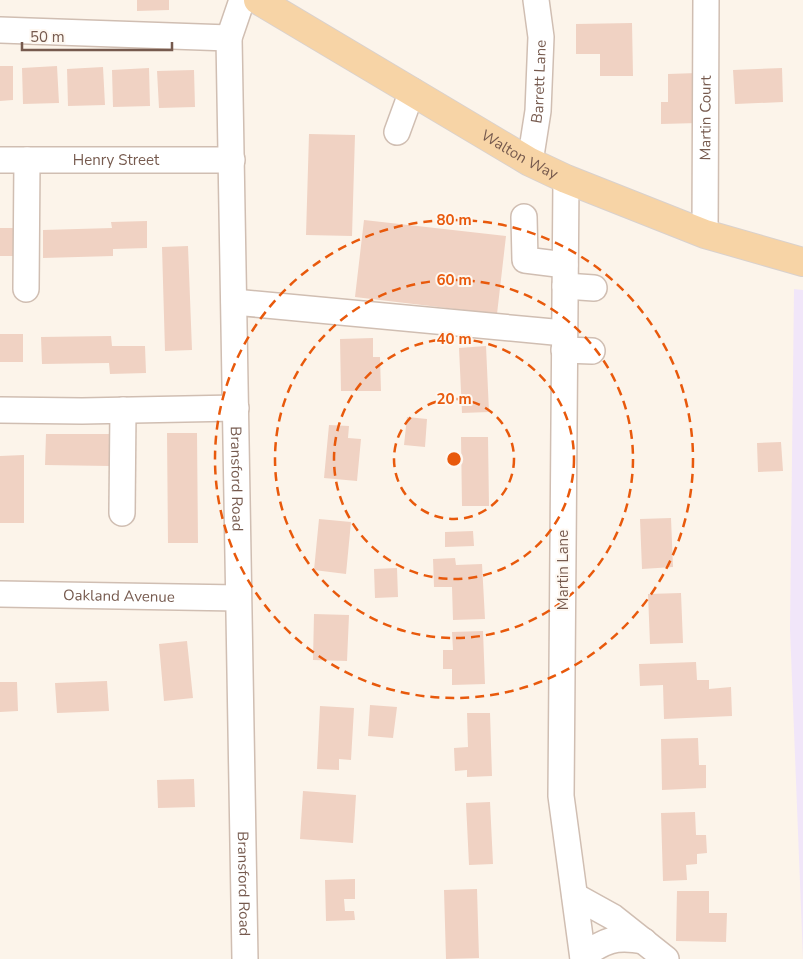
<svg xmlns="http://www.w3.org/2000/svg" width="803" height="959" font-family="'Nunito Sans',sans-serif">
  <rect width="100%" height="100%" fill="#fcf4ea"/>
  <path fill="#f1e6f9" d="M794 289 803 290V959L790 629Z"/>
  <path fill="#f0d2c3" d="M137 0H169V10L137 11Z
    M632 23 633 76H600V54H576V24Z
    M0 66H13V100L0 101Z
    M57 66 59 103 23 104 22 68Z
    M103 67 105 105 68 106 67 69Z
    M149 68 150 106 113 107 112 70Z
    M782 68 783 102 735 104 733 70Z
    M194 70 195 107 159 108 157 71Z
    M697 73 698 123 661 124V102H668V74Z
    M309 134 355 135 352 236 306 235Z
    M364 220 506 236 497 314 355 297Z
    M147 221V248L113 249V256L43 258V230L112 228 111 222Z
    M0 228H13V256H0Z
    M188 246 192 350 165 351 162 247Z
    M0 334H23V362H0Z
    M111 336 112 346H145L146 373 110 374 109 363 42 364 41 337Z
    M373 338V357H380L381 391H341L340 339Z
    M486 346 489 412 462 413 459 348Z
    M407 417 427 419 425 447 404 445Z
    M329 425 349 426 348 438 361 439 357 481 324 478Z
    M167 433H197L198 543H168Z
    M46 434H111L110 466 45 465Z
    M461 437H488L489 506H462Z
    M781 442 783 471 758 472 757 443Z
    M24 455V523H0V456Z
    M671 518 673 567 642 569 640 519Z
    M319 519 351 522 346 574 314 570Z
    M473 531 474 546 445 547V532Z
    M455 558 456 565 482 564 485 619 453 620 452 587H434L433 559Z
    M397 568 398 597 375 598 374 569Z
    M681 593 683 643 650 644 648 594Z
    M314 614 349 615 347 661 313 660Z
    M483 631 485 684 452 685V669H443V650H453L452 632Z
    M187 641 193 698 164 701 159 644Z
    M696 662 697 680H709V689L731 687 732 716 664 719 663 685 640 686 639 664Z
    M107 681 109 711 57 713 55 683Z
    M0 682H17L18 711 0 712Z
    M370 705 397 707 393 738 368 736Z
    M320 706 354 708 351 760 339 759V770L317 769Z
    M467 713H490L492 776 467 777V770L455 771 454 748 468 747Z
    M698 738 699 765H706V788L662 790 661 739Z
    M194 779 195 807 158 808 157 780Z
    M303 791 356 795 353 843 300 839Z
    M490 802 493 864 469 865 466 803Z
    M695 812 696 835H706L707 853 697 854V864L686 865 687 880 663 881 661 813Z
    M355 879V899H344L345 911H354L355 920 326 921 325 880Z
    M477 889 479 958 446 959 444 890Z
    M677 891H709V913H727L726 942 676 941Z"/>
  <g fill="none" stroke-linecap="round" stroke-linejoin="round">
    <g stroke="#d0beb2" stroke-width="28">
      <g id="minor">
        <path id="s1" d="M242 0 229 38 245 959"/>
        <path d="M0 30 229 38"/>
        <path d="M397 132 412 91"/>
        <path id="s2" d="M0 160H232"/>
        <path id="s3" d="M530 162 538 111 541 37 536 0"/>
        <path d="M566 179 561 796 583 959"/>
        <path d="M524 217 525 260 565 265"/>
        <path id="s4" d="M705 234 706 0"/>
        <path d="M565 286 594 288"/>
        <path d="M26 289 27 160"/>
        <path d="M234 302 564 333"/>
        <path d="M564 350 592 351"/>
        <path d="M0 410 82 411 236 408"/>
        <path d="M122 513 123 410"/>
        <path id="s5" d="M0 594 238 598"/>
        <path d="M575 896 613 917 666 959"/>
        <path d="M583 956C605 940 615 936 644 941"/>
      </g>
    </g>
    <g stroke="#d9d1cd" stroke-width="30">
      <g id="major">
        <path id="s6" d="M258 0 530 162 566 179 705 234 803 262"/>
      </g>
    </g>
    <use href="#minor" stroke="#fff" stroke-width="25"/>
    <use href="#major" stroke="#f7d4a6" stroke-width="28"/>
  </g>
  <g fill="none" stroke="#e8590c" stroke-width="2.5" stroke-dasharray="9 6">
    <circle cx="454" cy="459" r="60"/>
    <circle cx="454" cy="459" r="120"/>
    <circle cx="454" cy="459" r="179"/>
    <circle cx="454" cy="459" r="239"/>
  </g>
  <g text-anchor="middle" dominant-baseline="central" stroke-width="4" stroke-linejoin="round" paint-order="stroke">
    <g font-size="15" fill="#765a4e" stroke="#fef8f1">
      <text stroke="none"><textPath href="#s3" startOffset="81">Barrett Lane</textPath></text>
      <text stroke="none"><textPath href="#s4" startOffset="116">Martin Court</textPath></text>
      <text stroke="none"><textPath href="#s6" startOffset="304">Walton Way</textPath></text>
      <text stroke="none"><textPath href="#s2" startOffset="116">Henry Street</textPath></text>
      <text stroke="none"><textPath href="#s1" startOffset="481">Bransford Road</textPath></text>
      <text transform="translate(563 570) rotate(-90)">Martin Lane</text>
      <text stroke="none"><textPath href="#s5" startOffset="119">Oakland Avenue</textPath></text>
      <text stroke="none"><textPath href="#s1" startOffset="886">Bransford Road</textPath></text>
    </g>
  </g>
  <circle cx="454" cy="459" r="8" fill="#e8590c" stroke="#fef8f1" stroke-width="2.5"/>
  <g font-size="15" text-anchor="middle" font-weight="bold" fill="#e8590c" stroke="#fef8f1" stroke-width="4" stroke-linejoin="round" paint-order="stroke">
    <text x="454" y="225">80 m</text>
    <text x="454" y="285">60 m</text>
    <text x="454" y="344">40 m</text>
    <text x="454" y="404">20 m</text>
  </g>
  <path d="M22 42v8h150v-8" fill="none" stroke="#765a4e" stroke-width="2.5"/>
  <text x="30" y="42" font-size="15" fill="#765a4e" stroke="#fef8f1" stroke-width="4" paint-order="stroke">50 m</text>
</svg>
